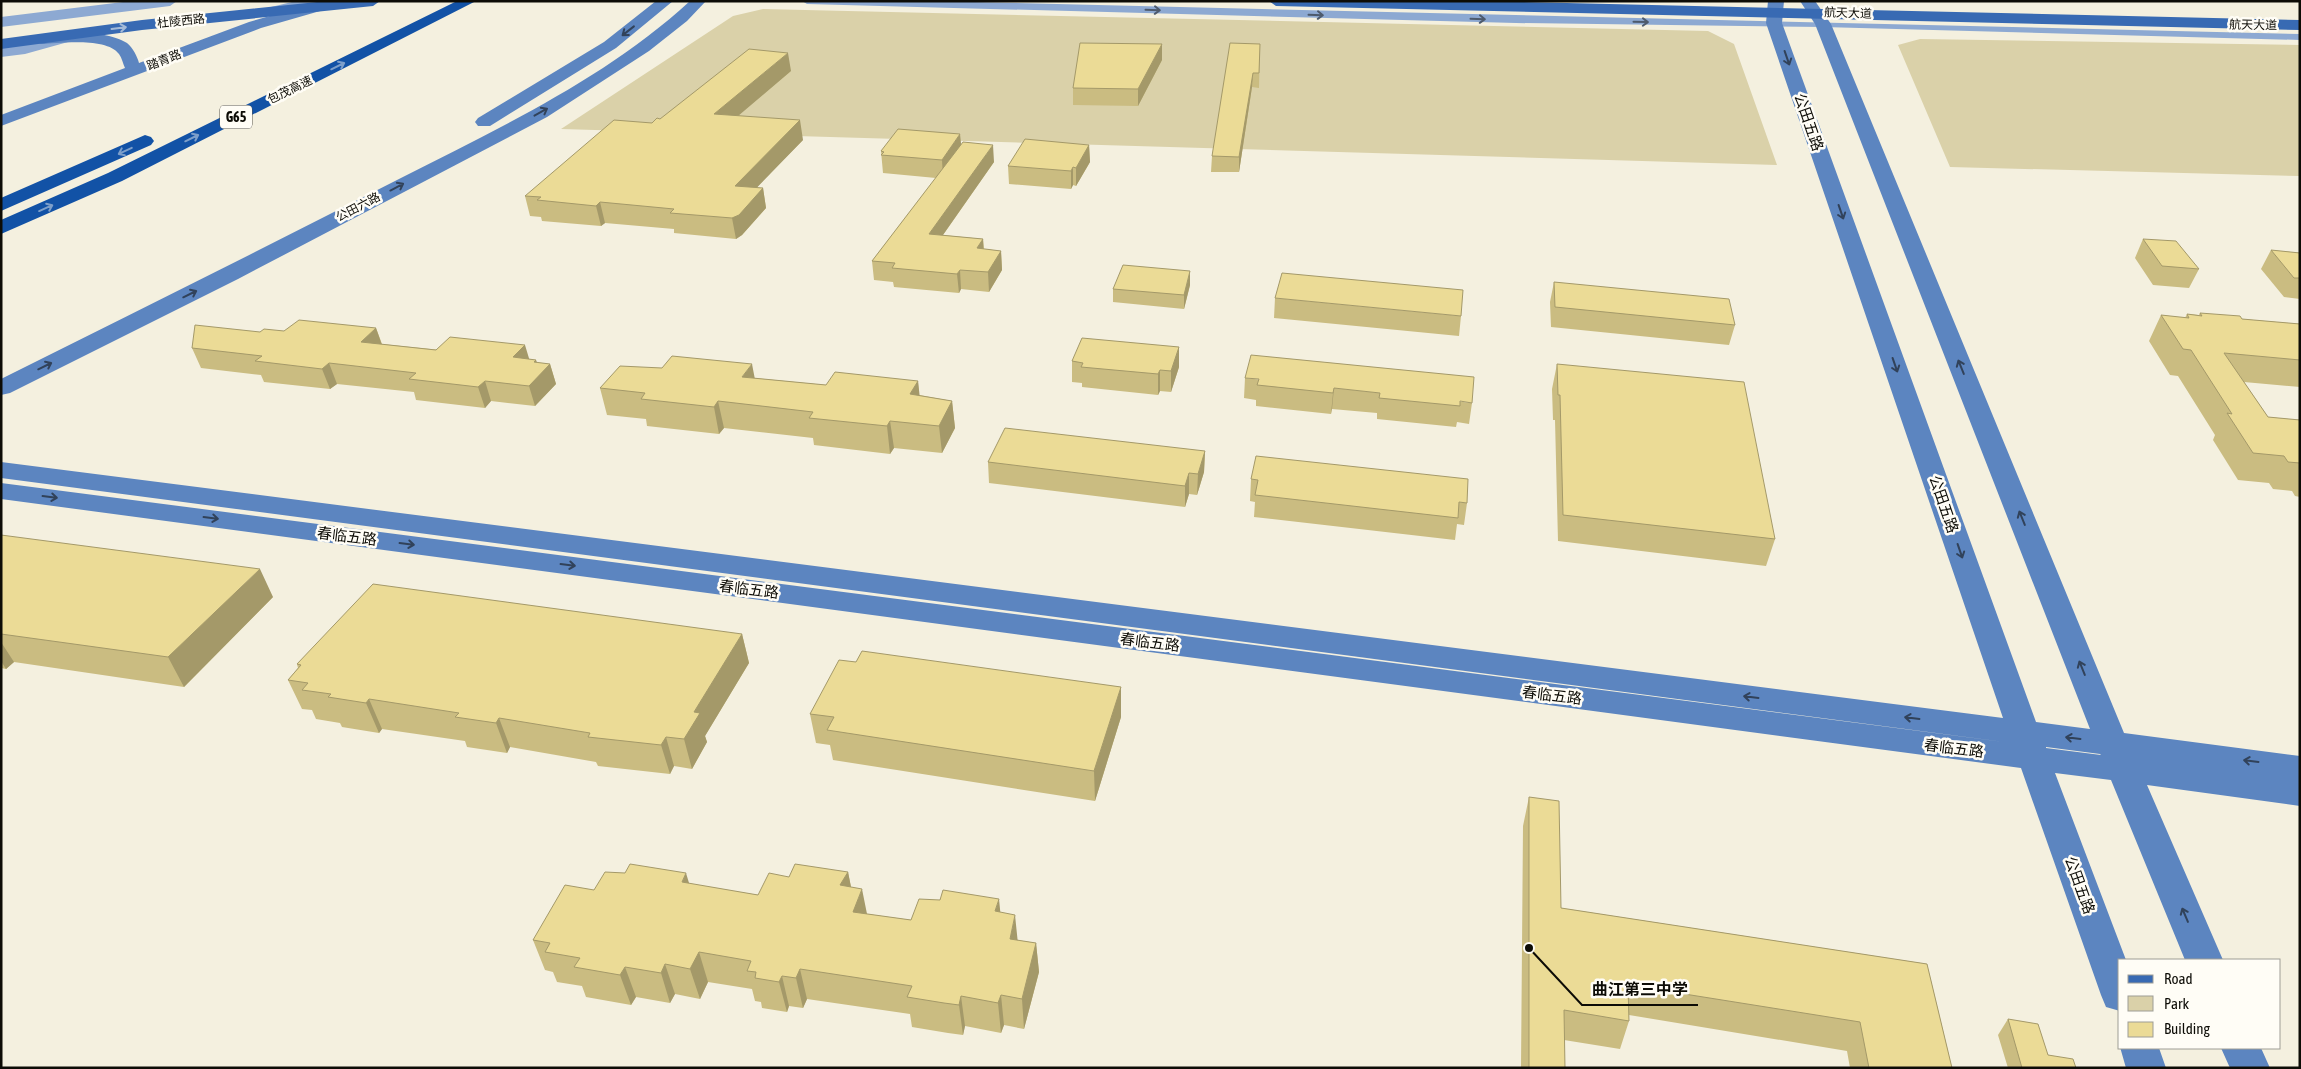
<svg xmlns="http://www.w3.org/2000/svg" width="2301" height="1069" font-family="'Asap Condensed','Noto Sans SC',sans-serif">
  <rect width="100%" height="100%" fill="#f4f0df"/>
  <path fill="#dad1a9" d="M763 9 1708 31 1734 44 1777 165 561 129 733 16Z
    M1920 39 2300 45V176L1950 167 1898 45Z"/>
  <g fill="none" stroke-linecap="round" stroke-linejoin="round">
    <path fill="#8da9d2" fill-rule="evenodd" d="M802 1H932L2300 34V40L1823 27 1516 23 807 4Z"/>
    <path fill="#8da9d2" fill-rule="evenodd" d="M131 1H177L170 6 1 27V17Z
      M296 1H326L324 4 276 15 268 10 271 7Z
      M80 29 86 31 88 34 86 37 25 54 1 57V47L24 44Z"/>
    <path fill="#5c85c0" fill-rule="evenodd" d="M322 1H335L337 4 334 7 261 28 1 126V115L125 68C123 64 122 58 119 54 107 37 59 43 41 44L35 42 33 39 35 36C57 30 108 30 127 43 133 48 137 56 139 63L249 22Z
      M656 1H673L616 48 490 126H478L475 122 478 118 604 42Z
      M690 1H706L687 21 649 51 547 117 238 279 10 393 1 395V379C134 313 266 247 397 180 499 128 605 79 690 1Z
      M1768 1H1784L1782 23 2036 722 2090 729 1815 24 1800 1H1815L1831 24 2124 733 2300 756V780L2135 758 2300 780V806L2147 785 2223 960H2185L2111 780 2055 773 2126 960H2120V1011L2106 1007 2101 995 2021 768 1 499V483L2012 743 1 478V462L2003 718 1766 23ZM2046 747 2100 754 2101 755 2046 748Z
      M2120 1047 2159 1048 2166 1068H2126Z
      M2221 1048H2261L2270 1068H2230Z"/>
    <path fill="#386ab3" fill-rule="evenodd" d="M327 1H380L373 6 142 30 1 49V39L142 20Z
      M1269 1H1481L2300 20V30L1276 6Z"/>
    <path fill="#1252a6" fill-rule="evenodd" d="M457 1H476L122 181 1 234V220L108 173Z
      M145 135 151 137 154 141 151 145 1 211V198Z"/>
  </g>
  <path fill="#cabc81" d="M1260 44 1259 88 1252 87 1239 172H1211L1212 156Z
    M1162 60 1138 106 1073 105V88Z
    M791 71 738 115 803 140 756 188H763L766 208 742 235 736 239 674 233V229L605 223 601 226 542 221 541 217 530 216 525 196 652 123 660 119Z
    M961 144 994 162 943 235 983 239 984 249 1001 251 1002 270 989 292 961 289 959 293 894 287 893 282 874 280 872 261 936 178 883 173 881 151Z
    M1089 145 1090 162 1076 186 1073 185 1071 189 1009 184 1008 166Z
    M2143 239 2199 269 2189 288 2153 285 2135 258Z
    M2271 250 2300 253V299L2284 297 2261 269Z
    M1554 282 1735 325 1729 345 1551 327 1550 302Z
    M1190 285 1184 309 1113 302V289Z
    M1275 298 1461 316 1459 336 1274 318Z
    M2200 313 2242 319 2300 324V387L2244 382 2268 417 2300 420V497L2295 496 2292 491 2273 489 2269 483 2238 480 2213 440 2215 435 2178 376 2170 375 2149 341 2161 315 2185 318 2187 314 2199 315Z
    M376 328 382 344 536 360 537 363 550 364 556 384 535 406 491 401 485 408 416 400 414 392 337 384 330 389 264 382 261 375 201 368 192 348 260 332Z
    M1179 347V367L1171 392 1160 391 1158 395 1082 387V383L1072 382V361Z
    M1557 364 1775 539 1766 566 1558 541 1555 420H1553L1552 389Z
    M754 378 826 385 918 381 919 395 952 401 955 428 942 453 894 448 890 454 814 445 813 438 724 428 719 434 647 426 646 419 607 415 600 388Z
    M1245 378 1472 403 1469 424 1457 422 1456 427 1377 419V413L1332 409 1331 414 1256 406V400L1244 398Z
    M1205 451 1204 472 1197 495 1189 494 1185 507 989 483 988 462Z
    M1251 479 1467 503 1464 525 1457 524 1455 540 1254 517 1255 502 1250 501Z
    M1 535 273 597 184 687 14 662 6 669 1 668Z
    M742 634 749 663 705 736 707 742 692 769 674 766 670 774 598 766 596 762 510 747 507 753 467 747 465 741 382 729 379 733 342 727 340 723 316 719 312 710 302 709 288 680 298 668 297 664Z
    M856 662 1121 687V717L1095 801 833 760 830 745 816 743 810 714Z
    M1529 797 1561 908 1927 964 1952 1068H1850L1847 1051 1629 1015V1021L1620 1049 1564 1040 1565 1068H1521L1523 826Z
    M848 872 851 887 867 914 911 920 1000 912 1017 940 1036 943 1039 972 1024 1029 1004 1025 1001 1033 965 1026 963 1035 948 1033 912 1027 910 1014 807 999 803 1008 789 1006 787 1012 762 1008 761 1002 755 1001 752 989 708 982 700 999 675 994 670 1003 636 997 631 1005 586 997 582 986 557 982 553 972 545 970 533 940 594 890 689 884 758 895 789 877Z
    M2008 1019 2048 1055 2076 1068H2008L1998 1035Z"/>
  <path fill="#a49969" d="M1162 44V60L1138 106V89Z
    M788 53 791 71 718 133 714 114Z
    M1253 73 1252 87 1239 172V157Z
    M800 120 803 140 739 206 735 186Z
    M960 134 962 152 943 178 942 160Z
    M993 145 994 162 931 252 929 234Z
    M1089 145 1090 162 1076 186V168Z
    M1073 167V185L1071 189V171Z
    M763 188 766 208 742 235 736 239 732 218Z
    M600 202 605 223 601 226 596 206Z
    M983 239 984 258 977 248Z
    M1001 251 1002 270 989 292 988 272Z
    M960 270 961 289 959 293 957 274Z
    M1190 271V285L1184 309V295Z
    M376 328 383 348 361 342Z
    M525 345 531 365 513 357Z
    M1179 347V367L1171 392V371Z
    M536 360 540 374 550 364 556 384 535 406 529 386 534 362Z
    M329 363 337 384 330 389 322 369Z
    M752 364 757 390 742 377Z
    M1160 370V391L1158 395V374Z
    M485 381 491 401 485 408 478 387Z
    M918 381 921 408 910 394Z
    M1334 388 1332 409 1331 414 1333 393Z
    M718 401 724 428 719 434 714 407Z
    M952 401 955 428 942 453 939 426Z
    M890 421 894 448 890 454 887 426Z
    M1205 451 1204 472 1197 495 1198 474Z
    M1189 473V494L1185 507V486Z
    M260 569 273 597 184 687 168 657Z
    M742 634 749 663 705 736 707 742 692 769 684 739 694 712Z
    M1 642 14 662 6 669 1 661Z
    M1121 687V717L1095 801 1094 771Z
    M369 699 382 729 379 733 366 703Z
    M499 718 510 747 507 753 496 723Z
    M666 737 674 766 670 774 661 745Z
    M848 872 854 902 840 885Z
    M686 873 695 903 682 882Z
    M862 889 868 919 853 912Z
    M999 899 1002 929 995 911Z
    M1015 915 1018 944 1010 939Z
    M1036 943 1039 972 1024 1029 1022 999Z
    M699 952 708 982 700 999 690 969Z
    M665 964 675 994 670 1003 661 973Z
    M625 967 636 997 631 1005 620 975Z
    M800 969 807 999 803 1008 796 978Z
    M782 976 789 1006 787 1012 779 982Z
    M1001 995 1004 1025 1001 1033 998 1003Z
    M961 996 965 1026 963 1035 959 1005Z"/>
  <path fill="#ebdb96" stroke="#a49969" d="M1080 43 1162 44 1138 89 1073 88Z
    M1230 43 1260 44 1259 73H1253L1239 157 1212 156Z
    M749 49 788 53 714 114 800 120 735 186 763 188 739 215 732 218 670 213 674 209 600 202 596 206 537 200 541 197 525 196 614 120 652 123 657 118 660 119Z
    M898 129 960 134 942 160 881 155 884 152 881 151Z
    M1025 139 1089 145 1076 168 1073 167 1071 171 1008 166Z
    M963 142 993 145 929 234 983 239 977 248 1001 251 988 272 960 270 957 274 892 268 895 263 872 261Z
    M2143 239 2176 241 2199 269 2162 266Z
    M2271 250 2300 253V278H2294Z
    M1123 265 1190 271 1184 295 1113 289Z
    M1282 273 1463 290 1461 316 1275 298Z
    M1554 282 1729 299 1735 325 1555 307Z
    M2200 313 2240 316 2242 319 2300 324V360L2224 353 2268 417 2300 420V463L2288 462 2284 456 2253 453 2227 413 2232 414 2191 350 2183 349 2161 315 2189 318 2187 314 2202 316Z
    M299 320 376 328 361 342 436 350 450 337 525 345 513 357 536 360 534 362 550 364 529 386 485 381 478 387 409 379 416 373 329 363 322 369 255 361 262 356 192 348 195 325 260 332 264 329 284 331Z
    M1082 338 1179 347 1171 371 1160 370 1158 374 1081 367 1083 363 1072 361Z
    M1251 355 1474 377 1472 403 1460 401V406L1379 398 1380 393 1334 388 1333 393 1257 385 1259 379 1245 378Z
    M672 356 752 364 742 377 826 385 835 372 918 381 910 394 952 401 939 426 890 421 887 426 809 418 813 412 718 401 714 407 641 399 645 393 600 388 620 366 662 368Z
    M1557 364 1744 382 1775 539 1563 515 1560 395H1558Z
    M1005 428 1205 451 1198 474 1189 473 1185 486 988 462Z
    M1256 456 1468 479 1467 503 1459 502 1458 518 1255 495 1258 480 1251 479Z
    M1 535 260 569 168 657 1 634Z
    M373 584 742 634 694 712 700 713 684 739 666 737 661 745 588 737 590 733 499 718 496 723 455 717 459 713 369 699 366 703 328 697 331 694 302 690 308 683 288 680 301 665 297 664Z
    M862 651 1121 687 1094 771 827 730 834 717 810 714 839 660 856 662Z
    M1529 797 1559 801 1561 908 1927 964 1952 1068H1869L1860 1022 1628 985 1629 1021 1564 1010 1565 1068H1529Z
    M630 864 686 873 682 882 758 895 769 873 789 877 795 864 848 872 840 885 862 889 853 912 911 920 919 899 940 900 943 890 999 899 995 911 1015 915 1010 939 1036 943 1022 999 1001 995 998 1003 961 996 959 1005 944 1003 907 997 912 986 800 969 796 978 782 976 779 982 755 978 756 972 747 971 751 961 699 952 690 969 665 964 661 973 625 967 620 975 574 967 580 958 545 952 550 943 533 940 565 885 594 890 605 872 625 873Z
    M2008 1019 2038 1024 2048 1055 2073 1059 2076 1068H2022Z"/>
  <defs><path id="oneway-shaft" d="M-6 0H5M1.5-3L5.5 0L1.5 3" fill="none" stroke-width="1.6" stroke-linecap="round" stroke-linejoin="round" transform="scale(1.25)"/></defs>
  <g stroke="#4d5a6c">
    <use href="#oneway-shaft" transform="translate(1153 10) rotate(2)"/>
    <use href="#oneway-shaft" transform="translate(1316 15) rotate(2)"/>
    <use href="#oneway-shaft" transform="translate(1478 19) rotate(2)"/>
    <use href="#oneway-shaft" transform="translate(1641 22) rotate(1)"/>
  </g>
  <use stroke="#a5bbd8" href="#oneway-shaft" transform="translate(119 28) rotate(-7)"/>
  <g stroke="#31425a">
    <use href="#oneway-shaft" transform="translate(628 31) rotate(142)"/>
    <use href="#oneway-shaft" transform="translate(1787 58) rotate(71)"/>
    <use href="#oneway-shaft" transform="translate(541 112) rotate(-29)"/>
    <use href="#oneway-shaft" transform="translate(397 187) rotate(-28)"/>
    <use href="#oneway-shaft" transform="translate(1841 212) rotate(71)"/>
    <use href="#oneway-shaft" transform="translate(190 294) rotate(-26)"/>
    <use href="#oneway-shaft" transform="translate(1895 365) rotate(71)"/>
    <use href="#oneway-shaft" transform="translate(45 366) rotate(-26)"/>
    <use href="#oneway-shaft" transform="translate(1961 367) rotate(-112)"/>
    <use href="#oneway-shaft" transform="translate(50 497) rotate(7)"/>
    <use href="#oneway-shaft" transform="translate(211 518) rotate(7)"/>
    <use href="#oneway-shaft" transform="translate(2022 518) rotate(-112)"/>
    <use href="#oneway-shaft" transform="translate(407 544) rotate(7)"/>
    <use href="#oneway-shaft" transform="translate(1960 551) rotate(71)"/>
    <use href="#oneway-shaft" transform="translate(568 565) rotate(7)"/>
    <use href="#oneway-shaft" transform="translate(2082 668) rotate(-112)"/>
    <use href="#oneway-shaft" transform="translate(1751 697) rotate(-173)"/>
    <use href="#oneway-shaft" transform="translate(1912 718) rotate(-173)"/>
    <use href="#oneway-shaft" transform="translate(2073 738) rotate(-173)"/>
    <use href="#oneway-shaft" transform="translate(2251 761) rotate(-173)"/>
    <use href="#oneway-shaft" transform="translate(2185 915) rotate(-113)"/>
  </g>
  <g stroke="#7d9fca">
    <use href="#oneway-shaft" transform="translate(338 66) rotate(-26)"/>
    <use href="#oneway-shaft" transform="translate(192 138) rotate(-26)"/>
    <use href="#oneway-shaft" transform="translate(125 151) rotate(155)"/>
    <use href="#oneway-shaft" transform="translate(46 208) rotate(-24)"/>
  </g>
  <g text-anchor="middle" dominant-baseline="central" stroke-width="5" stroke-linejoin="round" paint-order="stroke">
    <g font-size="12" fill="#0d0c06" stroke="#fffdf6">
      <text transform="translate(1848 13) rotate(2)">航天大道</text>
      <text transform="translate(181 21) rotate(-6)">杜陵西路</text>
      <text transform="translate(2253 25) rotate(1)">航天大道</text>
      <text transform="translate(164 60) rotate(-21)">踏青路</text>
      <text transform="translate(290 90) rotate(-26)">包茂高速</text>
      <text transform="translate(358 207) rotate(-28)">公田六路</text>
    </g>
    <rect fill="#fffdf6" stroke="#56544e" stroke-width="1" x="220" y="105.5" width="32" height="23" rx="4"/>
    <g font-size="14" font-weight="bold" fill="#0d0c06">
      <text x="236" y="117">G65</text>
    </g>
    <g font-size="15" fill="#0d0c06" stroke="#fffdf6">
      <text transform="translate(1809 122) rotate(71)">公田五路</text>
      <text transform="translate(1944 504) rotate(71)">公田五路</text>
      <text transform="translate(347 536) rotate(7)">春临五路</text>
      <text transform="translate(749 589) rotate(7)">春临五路</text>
      <text transform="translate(1150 642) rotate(7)">春临五路</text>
      <text transform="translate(1552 695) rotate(7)">春临五路</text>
      <text transform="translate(1954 748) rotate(7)">春临五路</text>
      <text transform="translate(2080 885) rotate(70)">公田五路</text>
    </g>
  </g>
  <path fill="none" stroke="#0d0c06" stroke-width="2" d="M1529 948L1582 1005H1698"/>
  <circle fill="#0d0c06" stroke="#fffdf6" stroke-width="2" cx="1529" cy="948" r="5"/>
  <g font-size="16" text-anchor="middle" font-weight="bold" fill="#0d0c06" stroke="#fffdf6" stroke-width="5" stroke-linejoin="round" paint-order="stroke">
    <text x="1640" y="995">曲江第三中学</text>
  </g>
  <rect width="2301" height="1069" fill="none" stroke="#0d0c06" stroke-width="5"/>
  <rect x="2118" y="959" width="162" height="90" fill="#fffdf6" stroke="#9e9d96"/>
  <rect x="2128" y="975" width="25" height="8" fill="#386ab3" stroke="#9e9d96"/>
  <text x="2164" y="984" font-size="15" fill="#0d0c06">Road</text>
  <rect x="2128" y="996" width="25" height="15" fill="#dad1a9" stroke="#9e9d96"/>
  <text x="2164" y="1009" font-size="15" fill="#0d0c06">Park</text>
  <rect x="2128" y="1022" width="25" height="15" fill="#ebdb96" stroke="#9e9d96"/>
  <text x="2164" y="1034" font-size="15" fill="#0d0c06">Building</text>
</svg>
